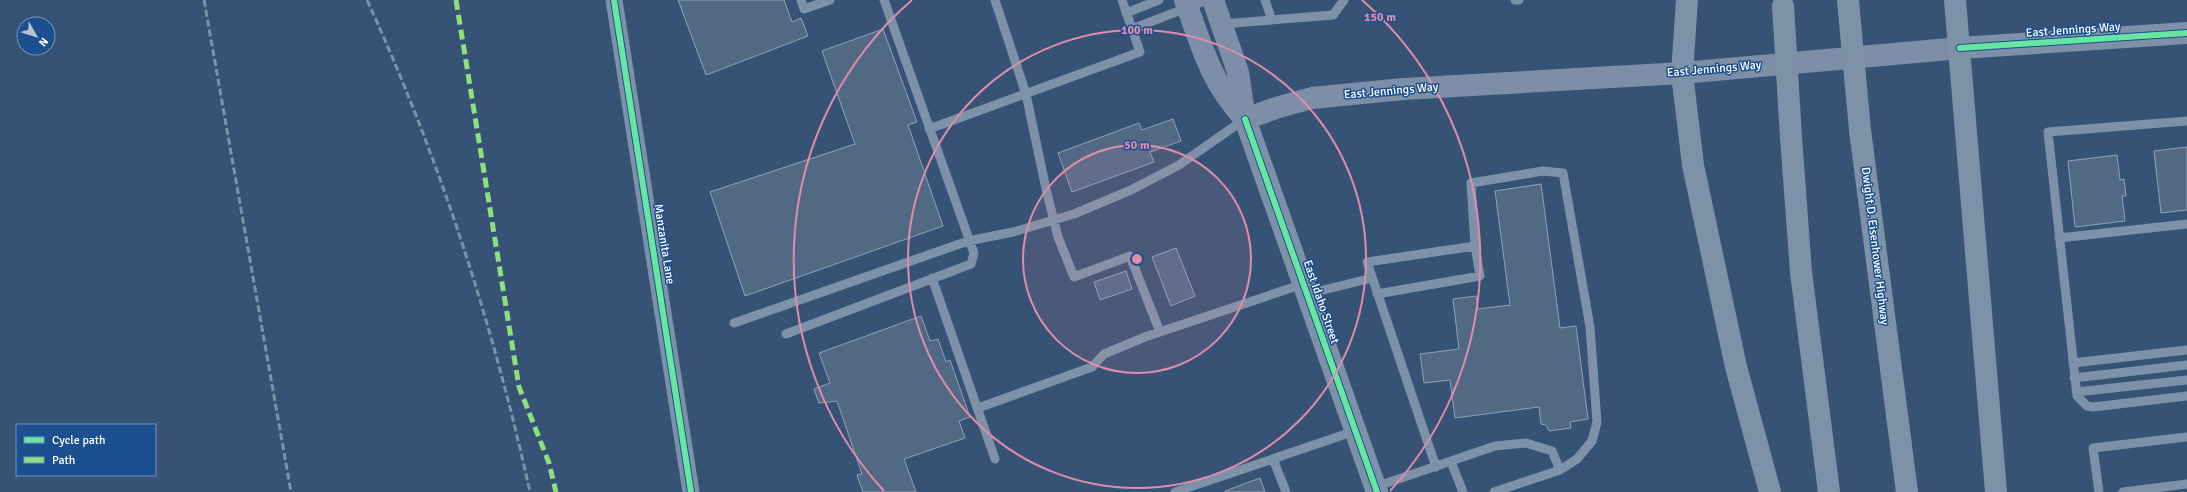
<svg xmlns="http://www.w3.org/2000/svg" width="2187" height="492" font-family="Signika,sans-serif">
  <rect width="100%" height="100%" fill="#365274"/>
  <path fill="#526984" stroke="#92a2b6" d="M678 0H784L792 22 801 18 808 36 706 75Z
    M883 29 917 122 908 125 943 226 745 296 710 192 855 144 822 51Z
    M1173 119 1181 141 1150 152 1154 162 1072 192 1058 153 1139 123 1142 130Z
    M2187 147V210L2161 213 2154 151Z
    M2117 155 2120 180 2124 179 2126 196H2122L2125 221 2075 227 2068 161Z
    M1541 184 1560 328 1576 326 1588 419 1570 422 1571 428 1549 431 1546 425 1541 424 1539 407 1455 418 1450 380 1424 383 1420 354 1459 349 1453 299 1476 296 1478 309 1510 305 1495 191Z
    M1176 248 1195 296 1171 306 1152 257Z
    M1126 271 1132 289 1100 300 1094 282Z
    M921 316 930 341 938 339 946 362 950 360 970 417 959 421 965 438 904 459 916 492H863L857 475 862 474 837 401 819 403 814 389 830 383 819 353Z
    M1260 478 1265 492H1225V491Z"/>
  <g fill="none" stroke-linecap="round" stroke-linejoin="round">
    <path stroke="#7d92a8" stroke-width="9" d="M801 0 804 9 830 0
      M995 0 1026 94 1046 189 1058 237 1074 277 1130 256 1160 332
      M1265 0 1272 20
      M1515 0H1519
      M1126 13 1159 0
      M1222 24 1333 15 1344 0
      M1132 29 1207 0
      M2187 121 2048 132 2077 396 2087 406 2093 407 2187 396
      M929 129 1140 52 1122 0
      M2059 238 2187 224
      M932 278 995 459
      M1307 294 1372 278
      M1377 294 1480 276 1475 246
      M734 323 968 241 1013 232 1074 214 1131 190 1179 165 1245 119
      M786 334 971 264 974 253 884 0
      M2073 363 2187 350
      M2074 378 2187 365
      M2076 392 2187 380
      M978 408 1092 367 1104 354 1145 337 1303 284
      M1273 459 1286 492
      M1451 462 1463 492
      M1436 467 1367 262 1475 246 1471 183 1543 171 1563 173 1590 327 1597 422 1592 441 1577 459 1560 470
      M1375 487 1495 446 1526 443 1552 451 1560 470 1494 492
      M1175 492 1355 431
      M2099 492 2093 448 2187 437
      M2123 492 2187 484"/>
    <path stroke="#7d92a8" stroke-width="17" d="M614 0 691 492"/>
    <path stroke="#7d92a8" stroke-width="22" d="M1960 48 2187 33
      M1245 119 1377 492"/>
    <path stroke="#7d8ea7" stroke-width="22" d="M1185 0C1202 47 1210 81 1245 119
      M1213 0 1238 72 1245 119
      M1245 119 1279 107 1312 98 1403 89 1682 73 1960 48"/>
    <path stroke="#7e92a7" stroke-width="22" d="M1687 0 1682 73 1693 165 1736 367 1770 492
      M1955 0 1996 492
      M1860 130 1907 492
      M1791 137 1801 272 1829 492"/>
    <path stroke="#7e92a7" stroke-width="3" stroke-dasharray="7 3" stroke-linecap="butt" d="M204 0 291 492
      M367 0C439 157 493 324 530 492"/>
    <path stroke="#7e92a7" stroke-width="22" d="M1848 1 1860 130
      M1783 6 1791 137"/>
    <path stroke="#8de07e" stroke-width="5" stroke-dasharray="10 5" stroke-linecap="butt" d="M456 0 519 387 549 463 556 492"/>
    <g stroke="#1b4f8f" stroke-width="8">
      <path id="cycleway" d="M614 0 691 492
        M1960 48 2187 33
        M1245 119 1377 492"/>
    </g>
    <use href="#cycleway" stroke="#66e7a1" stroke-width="6"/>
  </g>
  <circle cx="1137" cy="259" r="114" fill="#e08cad" fill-opacity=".12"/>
  <g fill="none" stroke="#e08cad" stroke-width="2">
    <circle cx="1137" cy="259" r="114"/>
    <circle cx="1137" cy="259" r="229"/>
    <path d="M884 491A343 343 0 0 1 912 0M1362 0A343 343 0 0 1 1390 491"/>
  </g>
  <g text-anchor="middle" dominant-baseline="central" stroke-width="3" stroke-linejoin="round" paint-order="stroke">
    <g font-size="12" fill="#fff" stroke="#1b4f8f">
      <text transform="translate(2073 30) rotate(-4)">East Jennings Way</text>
      <text transform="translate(1714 69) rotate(-5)">East Jennings Way</text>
      <text transform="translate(1391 91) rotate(-5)">East Jennings Way</text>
      <text transform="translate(664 244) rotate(81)">Manzanita Lane</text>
      <text transform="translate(1875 246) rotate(83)">Dwight D. Eisenhower Highway</text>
      <text transform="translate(1321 302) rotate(71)">East Idaho Street</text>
    </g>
  </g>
  <circle cx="1137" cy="259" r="6" fill="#e08cad" stroke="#1b4f8f" stroke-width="2"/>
  <g font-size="12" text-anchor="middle" font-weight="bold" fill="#e08cad" stroke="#1b4f8f" stroke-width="3" stroke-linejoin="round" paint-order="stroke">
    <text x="1380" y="21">150 m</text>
    <text x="1137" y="34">100 m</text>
    <text x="1137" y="149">50 m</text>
  </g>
  <rect x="16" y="424" width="140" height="52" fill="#1b4f8f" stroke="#7695bc"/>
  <rect x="24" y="437" width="20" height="6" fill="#66e7a1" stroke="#7695bc"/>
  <text x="52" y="444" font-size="12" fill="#ffffff">Cycle path</text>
  <rect x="24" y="457" width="20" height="6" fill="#8de07e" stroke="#7695bc"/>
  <text x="52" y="464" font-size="12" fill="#ffffff">Path</text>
  <g transform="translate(36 36) rotate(129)"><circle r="19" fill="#1b4f8f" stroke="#7695bc"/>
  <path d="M0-3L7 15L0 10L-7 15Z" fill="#b9c2ce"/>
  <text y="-6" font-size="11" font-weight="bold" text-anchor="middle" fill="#ffffff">N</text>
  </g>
</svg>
